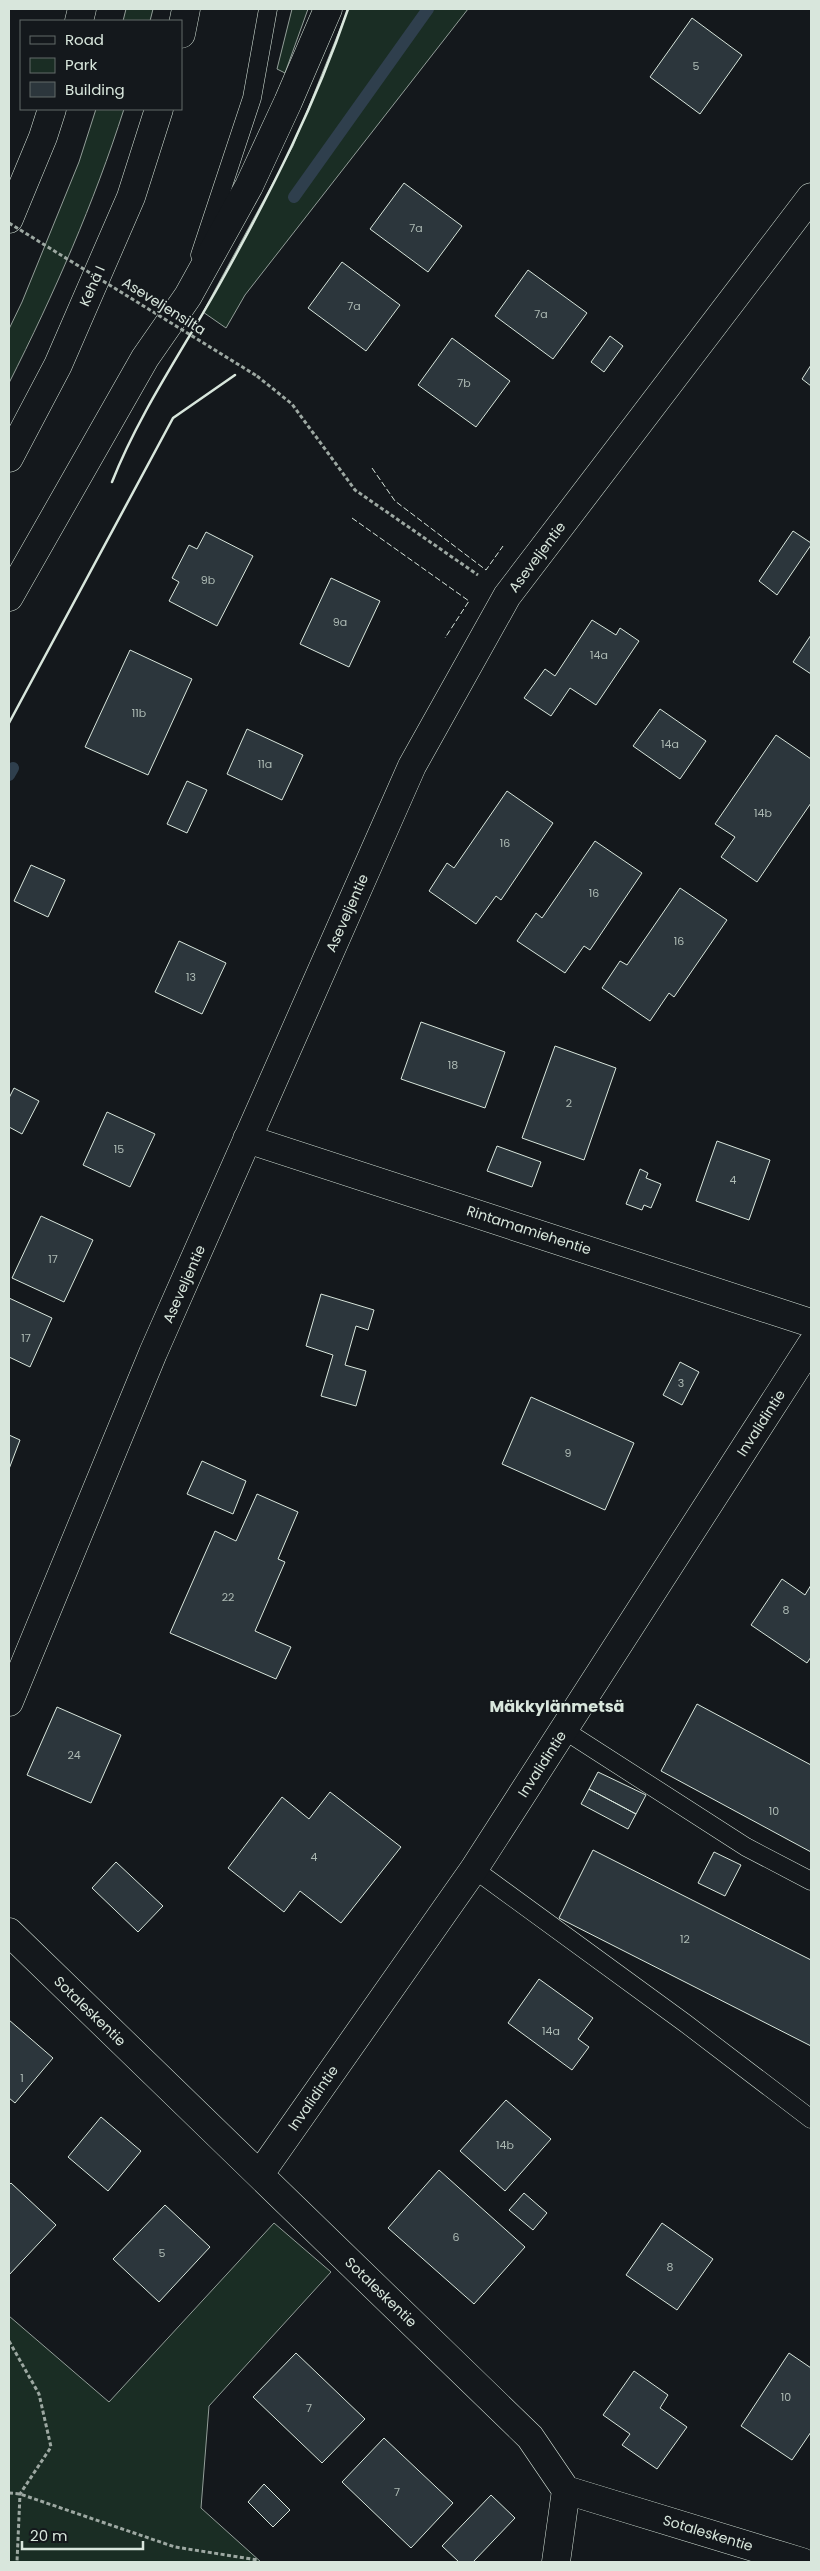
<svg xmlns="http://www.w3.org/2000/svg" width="820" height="2571" font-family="Poppins,sans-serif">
  <rect width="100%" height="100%" fill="#14181c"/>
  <path fill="#1a2d24" stroke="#939e99" d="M126 9H153L150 21H123Z
    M292 9H308L285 73 277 69Z
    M348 9H468L245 295 226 328 203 312 293 146Z
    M96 109H124C94 203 54 294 9 383V329L22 302 79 162Z
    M274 2223 331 2272 209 2406 201 2508 261 2562H9V2316L109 2402Z"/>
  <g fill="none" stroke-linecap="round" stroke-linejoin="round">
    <path stroke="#2f3f4d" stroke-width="12" d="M294 197 428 9
      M9 775 13 768"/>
  </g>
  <path fill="#2c363c" stroke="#d8e6dc" d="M692 18 742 55 700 114 650 77Z
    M404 183 462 226 428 272 370 229Z
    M342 262 400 305 366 351 308 308Z
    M528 270 587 313 553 359 495 316Z
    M610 336 623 346 604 372 591 362Z
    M452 338 510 381 476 427 418 385Z
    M811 365V386L802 379Z
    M793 531 811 543V545L777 595 759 581Z
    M206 532 253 556 217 626 169 601 179 582 172 578 189 545 197 549Z
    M331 578 380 601 349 667 300 644Z
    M592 620 616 635 620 628 639 641 596 705 570 688 551 716 524 698 545 669 555 676Z
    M811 635V674L793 662Z
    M130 650 192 679 148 775 85 747Z
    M660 709 706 741 680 779 633 746Z
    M247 729 303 755 282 800 227 774Z
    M776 735 811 759V803L757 882 721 857 735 837 715 824Z
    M187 781 207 790 187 833 167 824Z
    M507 791 553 823 501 900 496 896 476 924 429 891 447 863 454 868Z
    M595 841 642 873 590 950 584 946 565 973 517 941 536 913 542 918Z
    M31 865 65 880 48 917 14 901Z
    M680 888 727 920 674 997 669 993 650 1021 602 988 620 961 627 965Z
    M179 941 226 963 202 1014 155 992Z
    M421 1022 505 1052 485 1108 401 1079Z
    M555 1046 616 1068 584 1160 522 1138Z
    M14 1088 39 1101 22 1134 9 1127V1098Z
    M107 1112 155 1134 130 1187 83 1165Z
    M717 1141 770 1160 749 1220 696 1201Z
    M497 1146 541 1162 532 1187 487 1171Z
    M640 1169 648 1173 646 1178 661 1184 651 1208 644 1205 642 1210 626 1204Z
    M41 1216 93 1240 64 1302 12 1278Z
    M321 1294 374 1310 368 1330 356 1326 345 1365 366 1371 356 1406 321 1396 333 1355 306 1346Z
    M9 1298 52 1318 30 1367 9 1357Z
    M680 1362 699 1372 682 1405 663 1395Z
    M531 1397 634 1443 605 1510 502 1464Z
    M9 1435 20 1440 9 1469Z
    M202 1461 246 1481 233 1514 187 1494Z
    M257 1494 298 1512 278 1559 285 1562 255 1631 291 1647 276 1679 170 1633 215 1531 236 1541Z
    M782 1579 805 1595 811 1585V1657L807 1663 751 1625Z
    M697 1704 811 1765V1852L661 1771Z
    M57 1707 121 1735 91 1803 27 1775Z
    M598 1772 646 1795 636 1814 589 1789Z
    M589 1789 636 1814 628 1829 581 1804Z
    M330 1792 401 1847 341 1923 300 1891 284 1912 228 1868 282 1797 309 1819Z
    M593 1850 811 1960V2046L559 1918Z
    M714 1852 741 1865 725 1896 698 1883Z
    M116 1862 163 1906 138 1932 92 1888Z
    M539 1979 593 2018 578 2039 589 2047 572 2070 508 2023Z
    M9 2020 53 2058 15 2103 9 2098Z
    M506 2100 551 2139 505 2191 460 2151Z
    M101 2117 141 2151 108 2191 68 2157Z
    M439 2170 525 2247 474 2304 388 2228Z
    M11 2183 56 2225 9 2275V2185Z
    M524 2193 547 2213 533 2230 509 2210Z
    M165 2205 210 2247 159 2302 113 2259Z
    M662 2223 713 2259 677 2310 626 2275Z
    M296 2353 365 2419 322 2463 253 2397Z
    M789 2353 811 2368V2432L792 2460 741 2426Z
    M634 2371 668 2395 660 2408 687 2427 657 2469 622 2445 630 2434 603 2415Z
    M384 2438 453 2503 411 2548 342 2482Z
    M264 2484 290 2510 273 2527 248 2502Z
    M491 2495 515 2518 473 2562H459L442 2546Z"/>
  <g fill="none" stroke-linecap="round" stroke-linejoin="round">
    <g stroke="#d8e6dc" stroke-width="19">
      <path id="service" d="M200 255 252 98 268 9
        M564 1730 746 1847 811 1881
        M474 1869 685 2023 811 2119"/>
    </g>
    <g stroke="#d8e6dc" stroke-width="29">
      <path id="minor" d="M247 1139 811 1323
        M9 1702 153 1353 412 766 507 596 811 197
        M9 1932 530 2437 566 2490 802 2562
        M260 2174 474 1869 811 1345
        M556 2562 566 2490"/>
    </g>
    <g stroke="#d8e6dc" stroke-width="29">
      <path id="trunk" d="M79 21 82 9
        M181 34 186 9
        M9 219 43 137 52 109
        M9 458 58 365 131 197 159 109
        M9 597 145 358 188 296 249 186 288 102 328 9"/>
    </g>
    <path stroke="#9da8a2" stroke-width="3" stroke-dasharray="4 2.5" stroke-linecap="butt" d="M257 376 292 404 355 490 478 575
      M9 2341 39 2394 51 2447 20 2494 17 2562
      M9 2493 20 2494 175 2547 258 2560"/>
    <use href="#service" stroke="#14181c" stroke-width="18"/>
    <use href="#minor" stroke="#14181c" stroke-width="28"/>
    <use href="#trunk" stroke="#14181c" stroke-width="28"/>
    <path stroke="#9da8a2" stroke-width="3" stroke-dasharray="4 2.5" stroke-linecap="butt" d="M9 223 257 376"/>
    <path stroke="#d8e6dc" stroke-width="1" stroke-dasharray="6 2.5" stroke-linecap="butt" d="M372 468 395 501 486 570 503 546
      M352 518 469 601 445 638"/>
    <path stroke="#d8e6dc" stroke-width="2.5" d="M112 482C140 411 185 347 222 280 271 192 316 103 348 9
      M9 723 173 418 235 375"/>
  </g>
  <g text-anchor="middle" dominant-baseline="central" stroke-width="4" stroke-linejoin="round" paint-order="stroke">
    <g font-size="11" fill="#adbab4">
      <text x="696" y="66">5</text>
      <text x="416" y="228">7a</text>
      <text x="354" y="306">7a</text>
      <text x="541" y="314">7a</text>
      <text x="464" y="383">7b</text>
      <text x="208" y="580">9b</text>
      <text x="340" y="622">9a</text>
      <text x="599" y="655">14a</text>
      <text x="139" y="713">11b</text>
      <text x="670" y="744">14a</text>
      <text x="265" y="764">11a</text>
      <text x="763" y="813">14b</text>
      <text x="505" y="843">16</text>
      <text x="594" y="893">16</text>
      <text x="679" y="941">16</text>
      <text x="191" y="977">13</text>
      <text x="453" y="1065">18</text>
      <text x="569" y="1103">2</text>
      <text x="119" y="1149">15</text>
      <text x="733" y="1180">4</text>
      <text x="53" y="1259">17</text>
      <text x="26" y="1338">17</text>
      <text x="681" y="1383">3</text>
      <text x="568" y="1453">9</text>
      <text x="228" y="1597">22</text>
      <text x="786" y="1610">8</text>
      <text x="74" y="1755">24</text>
      <text x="774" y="1811">10</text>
      <text x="314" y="1857">4</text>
      <text x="685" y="1939">12</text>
      <text x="551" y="2031">14a</text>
      <text x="22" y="2078">1</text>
      <text x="505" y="2145">14b</text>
      <text x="456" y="2237">6</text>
      <text x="162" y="2253">5</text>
      <text x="670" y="2267">8</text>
      <text x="786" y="2397">10</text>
      <text x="309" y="2408">7</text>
      <text x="397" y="2492">7</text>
    </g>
    <g font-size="14" fill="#d8e6dc" stroke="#14181c">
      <text transform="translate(92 286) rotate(-66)">Kehä I</text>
      <text transform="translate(164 306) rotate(32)">Aseveljensilta</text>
      <text transform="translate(537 557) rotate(-53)">Aseveljentie</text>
      <text transform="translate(347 913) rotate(-66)">Aseveljentie</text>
      <text transform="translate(529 1230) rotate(18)">Rintamamiehentie</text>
      <text transform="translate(184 1284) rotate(-66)">Aseveljentie</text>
      <text transform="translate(761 1423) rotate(-57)">Invalidintie</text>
      <text transform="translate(542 1764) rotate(-57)">Invalidintie</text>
      <text transform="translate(90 2011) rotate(44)">Sotaleskentie</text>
      <text transform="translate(313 2098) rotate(-55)">Invalidintie</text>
      <text transform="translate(381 2292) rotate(44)">Sotaleskentie</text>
      <text transform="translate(708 2533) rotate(17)">Sotaleskentie</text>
    </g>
    <g font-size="16" font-weight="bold" fill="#d8e6dc" stroke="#14181c">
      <text x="557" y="1706">Mäkkylänmetsä</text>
    </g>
  </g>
  <rect width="820" height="2571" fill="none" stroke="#d8e6dc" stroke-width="20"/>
  <rect x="20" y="20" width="162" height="90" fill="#14181c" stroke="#626a69"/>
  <rect x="30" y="36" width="25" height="8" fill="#14181c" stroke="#626a69"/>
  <text x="65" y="45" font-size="15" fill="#d8e6dc">Road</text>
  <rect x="30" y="58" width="25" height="15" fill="#1a2d24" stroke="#626a69"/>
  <text x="65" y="70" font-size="15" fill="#d8e6dc">Park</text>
  <rect x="30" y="82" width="25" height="15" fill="#2c363c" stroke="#626a69"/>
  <text x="65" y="95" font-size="15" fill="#d8e6dc">Building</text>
  <path d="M22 2541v8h121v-8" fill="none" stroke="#d8e6dc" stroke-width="2.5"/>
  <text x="30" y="2541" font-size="15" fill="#d8e6dc" stroke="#14181c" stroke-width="4" paint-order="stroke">20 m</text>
</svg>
